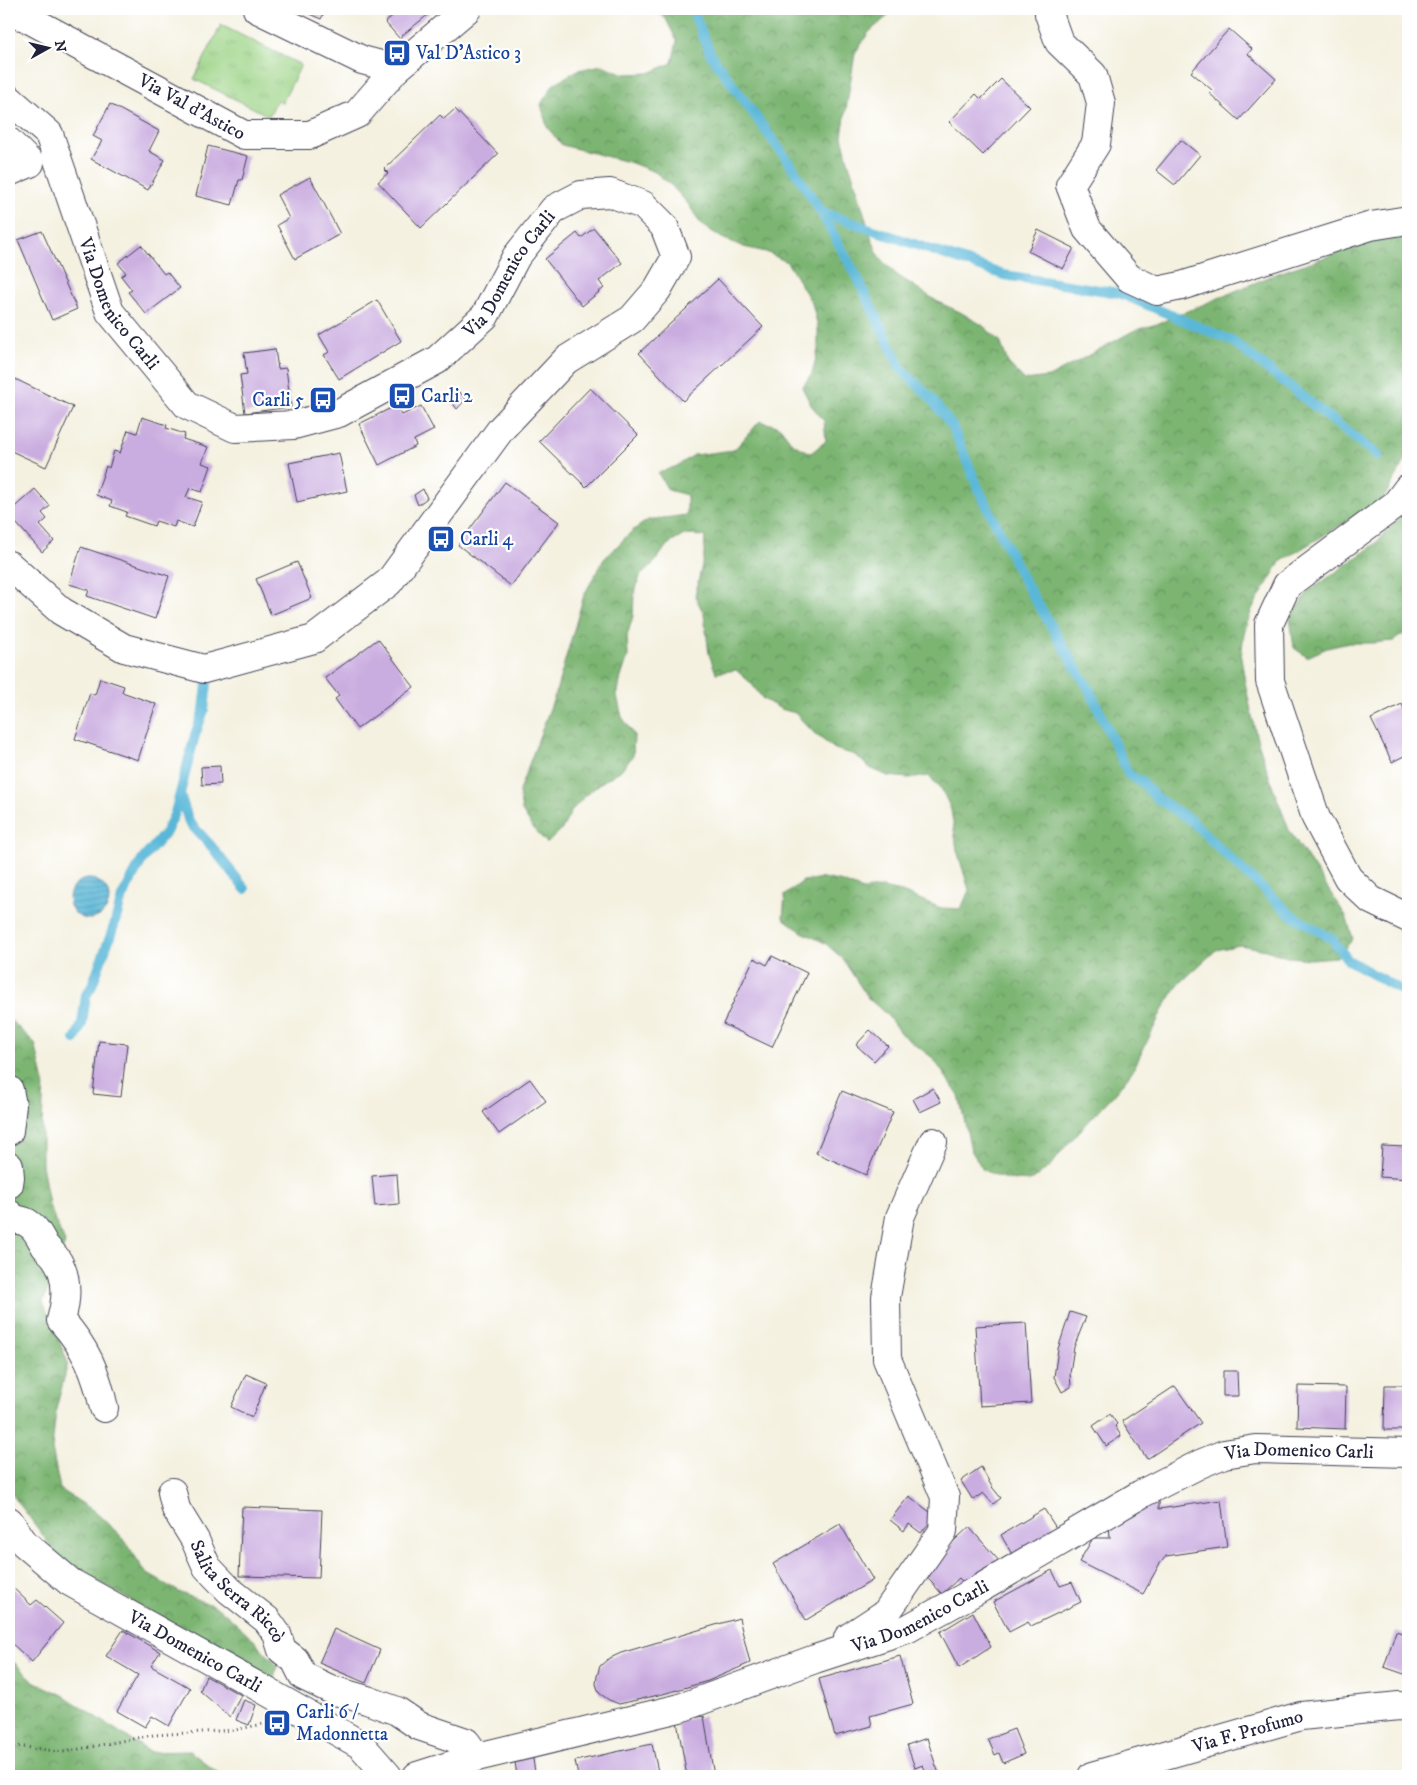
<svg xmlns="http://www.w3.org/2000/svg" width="1417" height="1785" font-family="'IM FELL DW Pica',serif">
  <defs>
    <pattern id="forest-crowns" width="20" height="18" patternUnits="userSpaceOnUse" patternTransform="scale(1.25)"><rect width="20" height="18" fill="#7cb572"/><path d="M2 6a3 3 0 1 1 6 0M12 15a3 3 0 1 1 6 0" fill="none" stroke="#65935f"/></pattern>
    <pattern id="park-tufts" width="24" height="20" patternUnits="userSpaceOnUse" patternTransform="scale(1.25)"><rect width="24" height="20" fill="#9bd385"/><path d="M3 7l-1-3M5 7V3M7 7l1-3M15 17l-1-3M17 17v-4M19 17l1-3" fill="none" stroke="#85b574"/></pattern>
    <pattern id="water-rules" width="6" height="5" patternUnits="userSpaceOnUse" patternTransform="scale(1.25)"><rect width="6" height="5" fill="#5ab7d8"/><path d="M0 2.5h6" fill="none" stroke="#4a94b0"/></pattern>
  </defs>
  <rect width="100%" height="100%" fill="#fff"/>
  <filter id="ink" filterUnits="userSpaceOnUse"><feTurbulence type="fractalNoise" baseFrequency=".02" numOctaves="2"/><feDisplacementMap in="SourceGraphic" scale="10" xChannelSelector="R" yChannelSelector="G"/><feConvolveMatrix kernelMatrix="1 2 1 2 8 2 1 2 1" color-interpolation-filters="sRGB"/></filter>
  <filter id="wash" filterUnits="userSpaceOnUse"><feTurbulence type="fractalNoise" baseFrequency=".0096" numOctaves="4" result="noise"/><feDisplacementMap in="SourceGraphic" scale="20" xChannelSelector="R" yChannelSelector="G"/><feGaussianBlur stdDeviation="1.12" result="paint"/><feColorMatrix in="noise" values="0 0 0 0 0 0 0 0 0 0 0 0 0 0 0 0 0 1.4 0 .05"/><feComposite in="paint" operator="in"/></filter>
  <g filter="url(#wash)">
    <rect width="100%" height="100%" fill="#f4f1e0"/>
    <path fill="url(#forest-crowns)" stroke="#4f6c56" d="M653 9H896L869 32 855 53 842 136 848 161 856 185 870 234 879 257 897 275 938 302 960 312 982 325 1000 341 1008 363 1025 380 1049 377 1133 331 1157 324 1278 273 1388 236 1408 233V451L1407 458 1383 499 1280 562 1252 609 1244 633 1241 657 1245 682 1256 735 1271 782 1289 830 1346 916 1353 939 1337 957 1311 959 1287 957 1266 950 1240 945 1216 950 1179 984 1165 1005 1133 1070 1117 1091 1065 1147 1051 1166 1030 1181 1006 1179 983 1170 971 1150 959 1096 933 1058 901 1034 887 1015 868 998 842 958 825 943 802 932 783 918 785 895 803 881 823 878 843 882 862 890 882 888 902 892 941 908 961 909 969 890 957 850 951 809 942 790 929 776 908 778 888 776 870 768 855 755 835 749 815 734 795 713 781 709 763 699 751 683 736 670 716 673 709 654 704 614 695 596 704 556 705 536 684 535 667 545 655 562 640 576 634 596 633 616 627 636 628 656 621 677 617 696 622 717 634 735 633 756 620 771 602 782 586 795 572 810 562 829 547 843 533 828 522 811 519 791 555 695 584 595 604 559 632 531 648 520 687 515V495L668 490 658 473 677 466 694 455 734 450 760 421 780 427 793 444 811 453 826 441 824 421 811 405 802 387 812 374 818 350V327L812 303 787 262 766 252 744 247 722 238 701 224 689 205 672 186 655 172 632 163 562 145 547 127 541 104 554 84 578 70 602 65 624 74 649 73 672 63 677 41 666 19Z
      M1408 508V631L1393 641 1371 643H1349L1327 648 1307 657 1294 648 1290 618 1308 592 1374 545Z
      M9 1019 35 1043 44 1083 42 1124V1164L49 1205 65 1243 43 1302 68 1363 56 1409 52 1449 60 1489 94 1511 123 1538 146 1573 181 1593 219 1608 249 1635 277 1665 273 1683 62 1561 9 1490Z
      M9 1657 33 1681 63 1695 150 1752 190 1751 222 1776H9Z"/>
    <path fill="url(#park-tufts)" stroke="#5e7a60" d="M221 25 301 65 282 103 277 100 269 116 194 79Z"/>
    <path fill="url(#water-rules)" stroke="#3e6c8a" d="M69 899a20 20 0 1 1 40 0a20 20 0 1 1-40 0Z"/>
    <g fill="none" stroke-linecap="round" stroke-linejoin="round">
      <path stroke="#5ab7d8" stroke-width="10" d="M692 9 711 55 793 168 821 212 857 277 901 369 929 396 952 426 980 492 1023 579 1090 691 1129 775 1142 782 1155 797 1192 821 1222 851 1290 914 1332 939 1348 960 1408 994
        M821 212 1004 275 1119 293 1232 341 1378 456
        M180 794 189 822 212 847 245 889
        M75 1039 82 1024 86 995 91 988 114 926 122 897 142 860 166 832 175 813 195 735 204 710 207 684"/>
    </g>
    <g id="blocks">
      <path fill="#caade0" d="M298 9H326L321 19Z
        M401 9H435L399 38 385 22Z
        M1229 29 1252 49 1248 54 1276 79 1239 120 1209 93 1212 90 1191 72Z
        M1001 79 1030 107 983 155 949 122 976 94 981 99Z
        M110 104 159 131 149 151 165 160 148 190 91 159 102 141 93 136Z
        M455 109 498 154 421 228 378 182 388 173 384 169 440 115 444 119Z
        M1181 140 1200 155 1175 185 1156 170Z
        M208 146 248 156 242 180H239L232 205 196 196Z
        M310 177 340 234 295 259 277 225 289 218 277 195Z
        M594 228 622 263 599 281 604 288 582 306 545 259 577 233 581 238Z
        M1038 230 1074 248 1063 269 1028 251Z
        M42 231 77 309 52 320 18 240Z
        M141 245 164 274 167 272 180 288 146 314 128 292 132 290 121 276 126 273 118 263Z
        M718 279 763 327 683 401 639 353Z
        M377 300 401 341 339 379 324 355 329 352 319 335Z
        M275 349 278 369 286 368 291 407 245 413 240 375 247 374 244 353Z
        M9 376 73 407 46 467 9 450Z
        M590 388 638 435 586 487 539 441Z
        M459 392 466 399 457 409 450 399Z
        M397 405 402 415 421 406 434 430 414 440 416 446 379 465 359 424Z
        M142 417 167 425 166 428 185 434 183 439 208 447 202 463 211 466 202 492 190 488 186 497 202 502 193 527 176 521 174 527 156 521 154 526 125 516 127 512 110 506 112 501 96 495 106 466 109 468 114 451 120 453 128 430 137 433Z
        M339 453 347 491 297 502 289 463Z
        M505 482 559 522 511 586 458 545Z
        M35 489 50 506 42 513 47 519 40 525 54 541 42 552 9 515V512Z
        M423 489 427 498 418 505 414 495Z
        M81 547 169 576 155 619 87 596 89 590 69 584Z
        M297 562 312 598 271 615 256 579Z
        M378 639 414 687 357 729 335 699 339 696 325 678Z
        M100 678 124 686 122 692 156 704 138 760 75 739 90 693 95 695Z
        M1402 704 1404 709 1408 707V754L1392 762 1371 719Z
        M220 766 221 784 202 785 201 767Z
        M772 956 807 973 772 1047 723 1024 754 958 767 965Z
        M870 1030 888 1046 874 1061 856 1045Z
        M99 1041 127 1044 121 1097 93 1094Z
        M530 1079 546 1101 499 1134 483 1112Z
        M933 1088 941 1102 920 1112 913 1099Z
        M842 1091 893 1112 866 1175 816 1153Z
        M1382 1146 1408 1147V1179L1380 1177Z
        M397 1174 399 1204 375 1206 372 1176Z
        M1070 1312 1086 1317 1074 1347 1070 1373 1071 1387 1062 1392 1054 1377 1058 1349Z
        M1026 1323 1031 1403 980 1406 975 1326Z
        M1223 1371H1237L1238 1396H1223Z
        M246 1374 266 1383 252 1417 231 1407Z
        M1385 1385H1408V1430H1384Z
        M1175 1386 1201 1423 1147 1459 1122 1421Z
        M1298 1386 1346 1387 1345 1429 1297 1427Z
        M1110 1414 1117 1424 1115 1426 1121 1436 1106 1446 1093 1426Z
        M981 1467 992 1487 1001 1498 993 1504 983 1493 973 1500 961 1481Z
        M1159 1494V1509L1221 1500 1227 1547 1166 1556 1159 1565 1143 1594 1079 1562 1093 1538H1110L1109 1523Z
        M909 1496 935 1516 921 1533 909 1524 904 1531 890 1520Z
        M242 1507 322 1510 319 1578 239 1576Z
        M1044 1509 1058 1531 1014 1558 1001 1535Z
        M840 1524 873 1580 806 1620 773 1564Z
        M969 1527 1000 1562 969 1588 959 1578 942 1594 921 1571Z
        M1052 1570 1060 1586 1072 1582 1081 1602 1031 1626 1028 1622 1009 1632 993 1602Z
        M9 1584 31 1605 37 1600 63 1623 32 1662 9 1641Z
        M973 1612 991 1647 959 1668 940 1632Z
        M739 1618 750 1663 708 1681 663 1694 619 1704 609 1700 599 1693 596 1684 597 1676 600 1666 608 1659 621 1653Z
        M334 1629 380 1650 366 1683 319 1663Z
        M123 1630 160 1652 151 1666 190 1688 169 1726 152 1716 145 1727 117 1711 138 1675 106 1656Z
        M1396 1631 1408 1635V1670L1407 1675 1384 1667Z
        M900 1656 913 1704 870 1716 872 1726 835 1736 819 1679Z
        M206 1676 241 1695 230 1717 200 1691Z
        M244 1700 256 1705 249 1725 236 1720Z
        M704 1716 714 1776H687L677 1721Z
        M1014 1729 1024 1754 1003 1763 999 1753 995 1755 988 1739Z
        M927 1738 935 1763 940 1776H927L923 1765 915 1768 907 1745Z
        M652 1744 659 1776H578L575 1761Z
        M532 1753 535 1772 517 1775 514 1756Z"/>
    </g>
  </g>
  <g filter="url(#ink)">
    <use href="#blocks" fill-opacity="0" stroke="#424154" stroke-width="1"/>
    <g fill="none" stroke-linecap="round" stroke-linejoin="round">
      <g stroke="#424154" stroke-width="30">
        <g id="street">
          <path d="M257 9 362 60 396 69"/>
          <path d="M1052 9 1049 14 1059 42 1093 75 1101 103 1096 144 1070 185 1087 229 1129 278 1157 291 1181 286 1371 226 1408 220"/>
          <path d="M9 142 30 163 9 172"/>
          <path d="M1408 488 1396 504 1287 585 1269 624 1270 681 1316 818 1348 878 1371 900 1408 918"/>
          <path d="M9 1090 12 1105 9 1131"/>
          <path d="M9 1166 10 1177 9 1184"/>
          <path d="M9 1214C17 1223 21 1218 29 1224 36 1228 41 1239 45 1246 48 1250 52 1253 55 1257 69 1276 67 1299 61 1320 86 1348 96 1372 104 1408"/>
          <path id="s1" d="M172 1492 176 1509 195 1540 207 1567 229 1590 267 1620 277 1634 282 1650 295 1660 303 1676 332 1690 367 1700 397 1711 419 1726 466 1742 477 1757"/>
          <path d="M848 1638 886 1613 943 1531 945 1497 887 1359 886 1297 900 1217 933 1142"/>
          <path id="s2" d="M417 1776 477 1757 680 1708 815 1659 907 1629 981 1588 1141 1494 1200 1464 1224 1454 1256 1449 1408 1453"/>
        </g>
      </g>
      <g stroke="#424154" stroke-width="30">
        <g id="secondary">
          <path id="s3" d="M9 13 25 17 244 135H310L357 114 396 69 467 9"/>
          <path id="s4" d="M9 99 49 134 110 312 187 405 235 428 294 425 339 413 437 360 485 316 516 257 554 209 581 195 610 193 643 205 664 226 676 257 657 290 632 319 566 360 501 429 389 582 314 639 204 669 124 648 61 611 9 565"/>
          <path id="s5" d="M9 1521 24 1543 70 1582 266 1691 361 1745 388 1776"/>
          <path id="s6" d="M1092 1776 1301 1716 1399 1706 1408 1707"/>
        </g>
      </g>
      <path stroke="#424154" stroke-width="3" stroke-dasharray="1 4" stroke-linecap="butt" d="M9 1745 63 1752 153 1735 235 1730 263 1724"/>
      <use href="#street" stroke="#fff" stroke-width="28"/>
      <use href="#secondary" stroke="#fff" stroke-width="28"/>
    </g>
  </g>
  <defs>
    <g id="bus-square" transform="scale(1.4375)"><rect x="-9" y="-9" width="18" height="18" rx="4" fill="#1a4fb4" stroke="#fff"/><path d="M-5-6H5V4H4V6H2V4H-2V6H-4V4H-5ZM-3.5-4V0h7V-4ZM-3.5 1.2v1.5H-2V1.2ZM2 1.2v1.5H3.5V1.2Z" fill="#fff"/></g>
  </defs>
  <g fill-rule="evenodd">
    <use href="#bus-square" x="397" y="53"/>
    <use href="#bus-square" x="402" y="396"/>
    <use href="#bus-square" x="323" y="400"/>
    <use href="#bus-square" x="441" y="539"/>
    <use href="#bus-square" x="277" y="1723"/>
  </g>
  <g text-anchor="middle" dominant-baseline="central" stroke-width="4.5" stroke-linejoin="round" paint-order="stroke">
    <g font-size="19" fill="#164399" stroke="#fff" text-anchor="start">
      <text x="416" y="53">Val D'Astico 3</text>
      <text x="421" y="396">Carli 2</text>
      <text x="304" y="400" text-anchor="end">Carli 5</text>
      <text x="460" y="539">Carli 4</text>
      <text x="296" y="1712">Carli 6 /<tspan x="296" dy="22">Madonnetta</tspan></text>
    </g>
    <g font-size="19" fill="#22223b" stroke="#fff">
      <text stroke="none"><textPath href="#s3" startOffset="206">Via Val d'Astico</textPath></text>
      <text stroke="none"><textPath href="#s4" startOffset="746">Via Domenico Carli</textPath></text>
      <text stroke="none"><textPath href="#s4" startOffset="238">Via Domenico Carli</textPath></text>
      <text stroke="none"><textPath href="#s2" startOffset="950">Via Domenico Carli</textPath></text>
      <text stroke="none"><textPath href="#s1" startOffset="122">Salita Serra Riccò</textPath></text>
      <text stroke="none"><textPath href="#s2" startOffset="529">Via Domenico Carli</textPath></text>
      <text stroke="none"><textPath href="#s5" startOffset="230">Via Domenico Carli</textPath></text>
      <text stroke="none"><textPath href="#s6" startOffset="162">Via F. Profumo</textPath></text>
    </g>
  </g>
  <rect width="1417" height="1785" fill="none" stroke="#fff" stroke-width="30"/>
  <g transform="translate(48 48) rotate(82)" stroke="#ffffff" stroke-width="4" paint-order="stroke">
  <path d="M0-4L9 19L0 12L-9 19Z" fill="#22223b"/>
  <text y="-8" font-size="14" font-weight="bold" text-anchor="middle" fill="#22223b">N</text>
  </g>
</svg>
